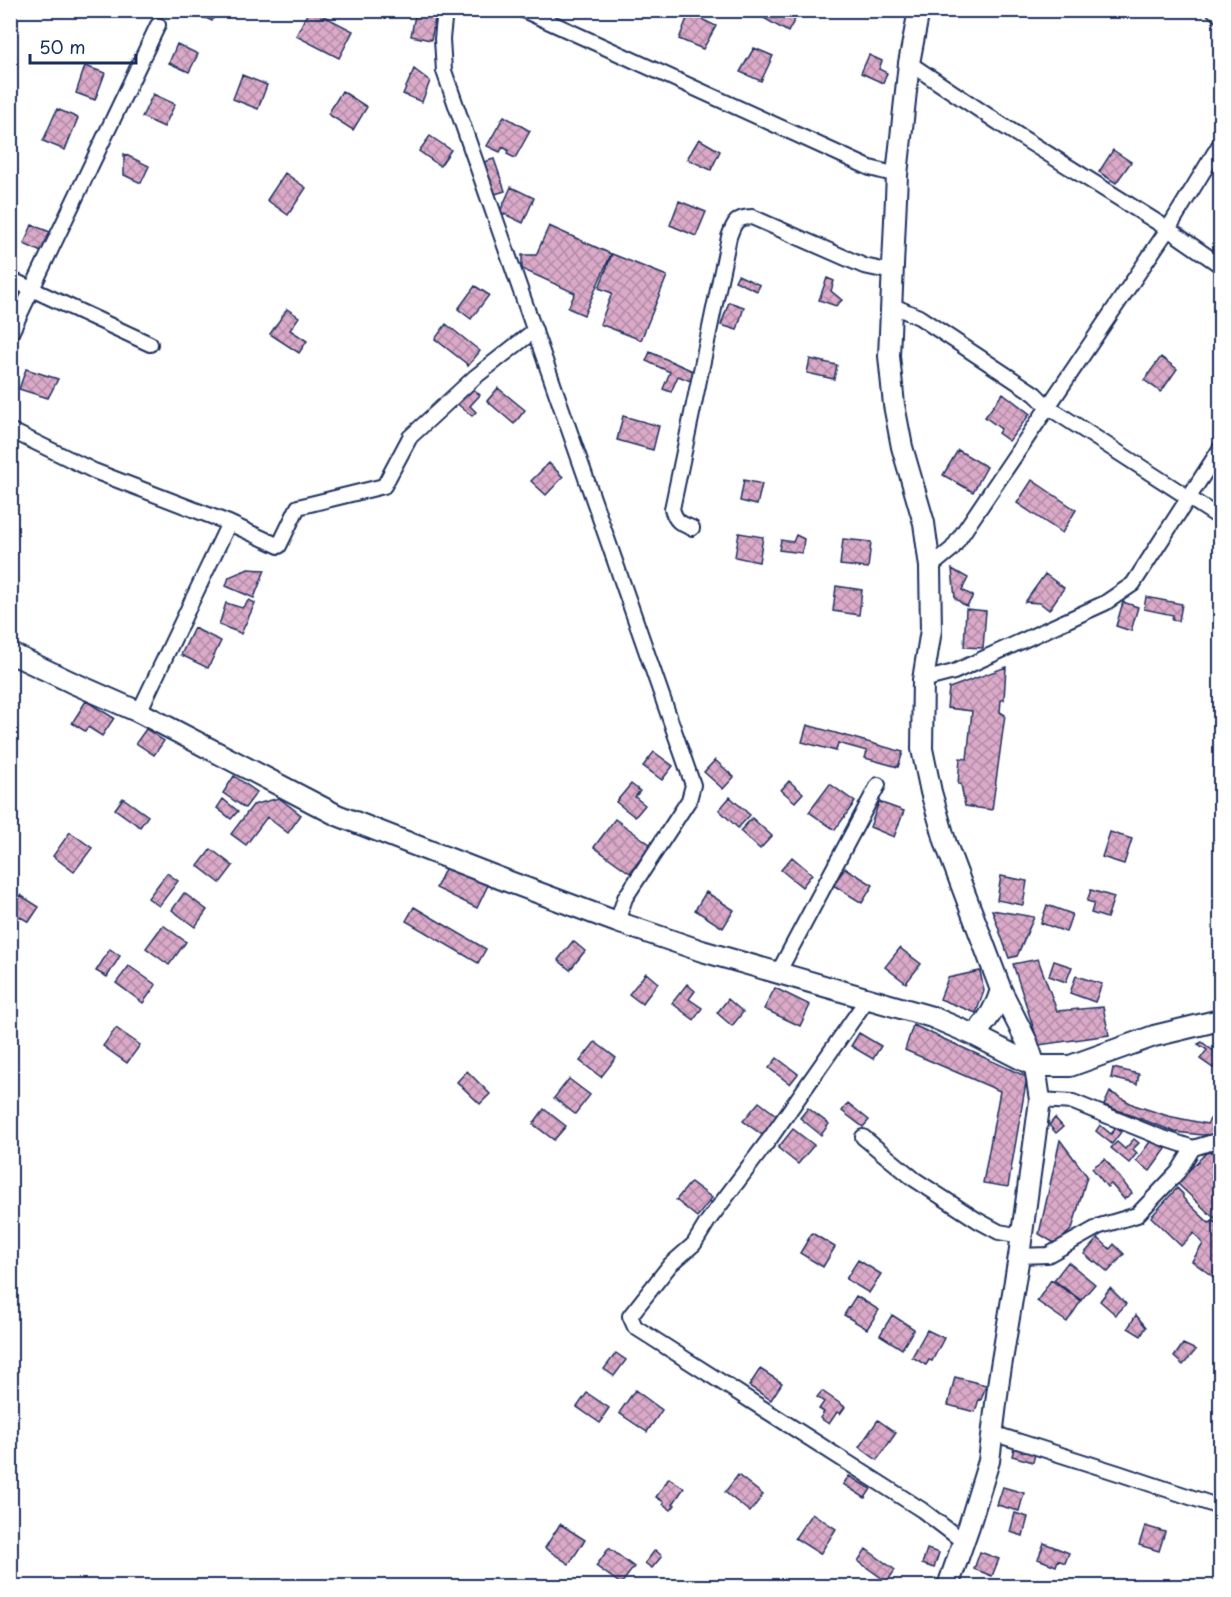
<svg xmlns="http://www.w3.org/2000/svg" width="1231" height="1597" font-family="'Playpen Sans',sans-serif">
  <defs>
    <pattern id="building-cross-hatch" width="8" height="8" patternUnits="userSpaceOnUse" patternTransform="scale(1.5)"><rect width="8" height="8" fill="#dbaac8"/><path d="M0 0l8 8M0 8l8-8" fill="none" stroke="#b18ba6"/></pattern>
  </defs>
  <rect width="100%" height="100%" fill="#fff"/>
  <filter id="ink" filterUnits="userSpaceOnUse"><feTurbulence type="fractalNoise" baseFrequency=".0167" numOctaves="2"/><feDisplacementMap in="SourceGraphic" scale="12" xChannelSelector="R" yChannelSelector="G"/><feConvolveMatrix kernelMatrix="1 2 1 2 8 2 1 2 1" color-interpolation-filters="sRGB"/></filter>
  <g filter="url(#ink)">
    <path fill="url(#building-cross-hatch)" stroke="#1b2f5e" stroke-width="1.5" d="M193 10H217L212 21 193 12Z
      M309 10H312L353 31 339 58 296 36Z
      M416 10H437L431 40 411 36Z
      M766 10H800L788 32 762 17Z
      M689 13 716 26 703 49 679 39Z
      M177 44 198 54 189 72 169 63Z
      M754 48 773 56 761 81 740 72Z
      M869 55 882 61 879 69 887 73 883 83 861 73Z
      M85 66 105 73 95 100 76 93Z
      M414 69 430 81 422 102 403 94Z
      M242 75 267 85 258 109 233 99Z
      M342 91 367 107 353 130 328 114Z
      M153 94 175 104 164 127 142 117Z
      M57 109 78 118 65 150 43 141Z
      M504 116 530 131 515 158 507 154 508 150 503 147 500 152 487 146Z
      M430 136 451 150 440 166 419 151Z
      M699 139 720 151 711 170 687 159Z
      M1113 150 1131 162 1116 183 1099 172Z
      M124 154 149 166 141 183 124 175Z
      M494 159 505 191 495 194 484 162Z
      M285 173 306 188 288 215 267 200Z
      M511 187 534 198 523 223 500 212Z
      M679 201 706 212 696 236 670 225Z
      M32 225 50 232 41 252 24 244Z
      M549 226 611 254 584 315 568 308 575 293 522 269V255H536Z
      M612 254 667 276 641 340 600 324 612 293 599 288Z
      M738 275 760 285 757 291 735 281Z
      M827 278 834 281 831 291 842 300 836 306 819 300Z
      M475 286 489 295 471 319 458 309Z
      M729 302 744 307 737 330 721 325Z
      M287 309 299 317 290 330 307 341 299 353 270 334Z
      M446 324 480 351 468 366 467 364 435 339Z
      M650 352 695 372 691 381 678 376 671 392 663 389 670 372 646 361Z
      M1161 357 1177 369 1161 392 1144 380Z
      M810 359 837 365 834 379 807 373Z
      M26 369 58 379 48 398 19 389Z
      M469 385 480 395 470 406 476 412 472 416 455 402Z
      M498 388 525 410 514 424 487 401Z
      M1003 393 1030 414 1009 441 998 433 1001 429 985 417Z
      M623 416 659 426 653 450 617 440Z
      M958 450 987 467 973 492 943 475Z
      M549 463 563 477 546 495 531 481Z
      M744 480 762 484 757 505 740 501Z
      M1032 480 1076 510 1062 533 1017 503Z
      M739 533 763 537 759 562 735 557Z
      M796 535 804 539 802 553 779 550 781 540 793 542Z
      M843 539 871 542 868 568 840 565Z
      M248 569 265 570 254 598 226 586 229 577Z
      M952 569 968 578 962 590 973 596 967 606 964 605 955 598Z
      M1045 574 1064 588 1049 610 1040 603 1025 602Z
      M836 586 862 590 859 615 833 611Z
      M1146 597 1182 604 1179 621 1172 620 1173 615 1144 609Z
      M249 600 255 603 241 634 238 632 219 625 226 603 242 608Z
      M1123 602 1138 607 1131 631 1116 626Z
      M966 609 986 611 983 648 964 647Z
      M194 628 221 641 208 668 181 655Z
      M1006 667 1004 700H1001L1000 712 1005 715 992 810 965 806 961 784H958L960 758 967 759 972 711 947 708 949 688Z
      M86 701 114 718 102 736 88 727 85 731 72 723Z
      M807 725 903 752 898 767 865 758 867 751 838 743 836 751 802 742Z
      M146 729 164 741 154 755 136 743Z
      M654 752 673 766 662 780 643 766Z
      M715 760 734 777 723 789 704 772Z
      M234 776 257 792 245 808 223 793Z
      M789 781 803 793 795 802 781 790Z
      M631 784 640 791 635 797 645 805 635 817 616 802Z
      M830 784 855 802 835 830 809 812Z
      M730 797 750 815 738 828 719 810Z
      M123 798 148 816 140 827 115 809Z
      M279 798 301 815 288 833 267 817 246 845 231 834 253 805Z
      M223 799 238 811 231 819 217 808Z
      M879 802 904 811 894 837 870 827Z
      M752 818 772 836 760 849 740 831Z
      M615 819 651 845 630 873 594 847Z
      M70 832 92 848 74 872 53 856Z
      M1110 832 1132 839 1124 864 1102 857Z
      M211 849 233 866 220 883 198 866Z
      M792 857 812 874 802 887 781 870Z
      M447 865 488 885 477 908 436 888Z
      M845 868 873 885 862 903 833 885Z
      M167 873 178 881 159 906 148 898Z
      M1001 876 1027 881 1023 905 997 900Z
      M1091 890 1114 897 1107 918 1091 913 1094 903 1087 901Z
      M706 892 734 910 723 928 695 910Z
      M184 893 207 910 195 927 172 910Z
      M20 895 39 907 29 922 10 911Z
      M1047 905 1072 914 1066 932 1041 923Z
      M414 907 486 949 478 963 406 921Z
      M992 910 1034 917 1017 956 1009 958Z
      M163 925 186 942 169 965 146 948Z
      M573 941 585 951 570 970 558 960Z
      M900 948 921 964 906 983 885 967Z
      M110 949 120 956 107 977 96 971Z
      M1038 959 1057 1011 1103 1007 1109 1035 1039 1045 1013 964Z
      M1054 961 1072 967 1066 982 1049 976Z
      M129 966 156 985 143 1003 116 983Z
      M980 971 984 991 976 1013 940 999 948 978Z
      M646 973 658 983 642 1004 629 994Z
      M1076 976 1102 984 1095 1002 1070 993Z
      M687 984 695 991 689 999 702 1008 694 1020 672 1003Z
      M775 988 810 1005 800 1026 764 1009Z
      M728 999 743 1012 732 1026 717 1013Z
      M913 1025 1027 1077 1008 1187 983 1183 1000 1091 905 1050Z
      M116 1028 140 1045 127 1063 103 1046Z
      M859 1033 881 1046 873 1059 851 1046Z
      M595 1042 616 1058 601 1077 580 1061Z
      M1202 1042 1216 1053 1220 1046V1070L1215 1066 1213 1068 1200 1059 1207 1050 1198 1044Z
      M777 1058 798 1074 790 1084 769 1068Z
      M1113 1068 1139 1074 1137 1084 1111 1078Z
      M467 1071 490 1094 480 1104 457 1082Z
      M569 1079 590 1095 575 1114 554 1098Z
      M1110 1092 1134 1105 1168 1116 1207 1124 1220 1104V1134L1203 1135 1175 1132 1104 1105Z
      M759 1102 780 1118 765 1137 743 1121Z
      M848 1103 869 1120 863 1127 842 1111Z
      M808 1108 829 1124 821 1135 800 1118Z
      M544 1109 566 1126 554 1140 533 1124Z
      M1055 1118 1063 1127 1056 1133 1049 1125Z
      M1100 1125 1111 1134 1116 1128 1121 1132 1112 1144 1096 1131Z
      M793 1129 814 1145 798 1164 778 1148Z
      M1134 1139 1139 1143 1133 1149 1137 1153 1129 1163 1111 1148 1117 1142 1125 1149Z
      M1152 1139 1166 1149 1150 1171 1136 1161Z
      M1060 1140 1087 1176 1072 1229 1056 1244 1039 1234Z
      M1220 1150V1212L1214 1218 1177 1183 1206 1153Z
      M1105 1159 1132 1193 1124 1199 1111 1184 1107 1187 1092 1168Z
      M691 1182 712 1198 697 1217 676 1200Z
      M1177 1188 1183 1194V1198L1209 1223 1214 1221 1220 1227V1272L1216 1279 1192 1261 1203 1244 1194 1233 1181 1246 1151 1217Z
      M812 1233 835 1247 823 1267 800 1253Z
      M1098 1238 1110 1249 1114 1244 1124 1254 1108 1272 1095 1261 1094 1262 1084 1254Z
      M858 1260 881 1274 869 1293 846 1279Z
      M1068 1262 1095 1284 1081 1300 1054 1280Z
      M1051 1280 1081 1301 1067 1322 1037 1301Z
      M1110 1288 1126 1304 1116 1315 1100 1301Z
      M856 1296 879 1310 867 1329 844 1315Z
      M892 1315 914 1329 902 1349 880 1335Z
      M1136 1315 1146 1327 1141 1336 1128 1328Z
      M927 1330 944 1338 932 1361 929 1360 926 1365 912 1357Z
      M1183 1344 1196 1350 1183 1365 1174 1357Z
      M616 1353 626 1360 614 1376 604 1369Z
      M760 1369 782 1383 771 1400 749 1386Z
      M955 1377 986 1385 981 1400 979 1399 975 1412 948 1405Z
      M635 1390 662 1410 647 1432 619 1413Z
      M822 1391 845 1407 840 1414 837 1412 829 1424 820 1418 824 1412 819 1409 824 1402 817 1397Z
      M587 1393 609 1408 602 1418 603 1419 600 1423 577 1407Z
      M878 1420 896 1433 877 1460 859 1447Z
      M1014 1448 1035 1454 1033 1462 1012 1456Z
      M738 1475 763 1495 750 1512 725 1492Z
      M849 1476 871 1489 865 1498 843 1484Z
      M669 1478 684 1488 673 1504 675 1505 671 1510 663 1504 664 1502 656 1497Z
      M1003 1487 1024 1493 1019 1511 997 1505Z
      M812 1513 836 1529 820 1554 795 1538Z
      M1015 1513 1028 1517 1023 1536 1010 1532Z
      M560 1524 585 1540 569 1564 545 1548Z
      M1145 1526 1165 1532 1159 1551 1139 1545Z
      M1044 1543 1069 1553 1065 1563 1058 1560 1056 1566 1038 1559Z
      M609 1548 634 1567 621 1584 596 1566Z
      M866 1549 895 1570 887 1582 858 1561Z
      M927 1549 939 1553 934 1568 922 1564Z
      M655 1550 662 1556 652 1568 645 1563Z
      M980 1552 999 1559 992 1576 974 1569Z"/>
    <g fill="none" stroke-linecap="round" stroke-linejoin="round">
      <g stroke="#1b2f5e" stroke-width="18">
        <path id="street" d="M445 10 442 39 444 71 693 785 689 800 625 898 617 922
          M523 10 870 168 897 175
          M1214 10 1220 15
          M909 63 1002 125 1168 229 1220 265
          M10 279 150 344
          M891 305 919 317 1035 394 1048 407 1220 518
          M10 335 158 25
          M10 430 94 471 229 523 139 712
          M229 523 279 546 298 507 384 486 410 437 475 377 535 330
          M692 528C680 523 676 522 672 509L729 237C734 223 736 217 752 217L864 266 892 272
          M930 567 952 549 1168 229 1220 144
          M923 680 954 672 1105 603 1133 584 1220 449
          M778 973 878 785
          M868 998 771 1137 708 1221 694 1244 670 1265 630 1316 635 1327 922 1510 964 1542
          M1040 1100 1073 1102 1160 1137 1193 1148 1220 1140
          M863 1137 914 1179 977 1220 999 1232 1022 1236
          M1019 1256 1048 1255 1100 1226 1137 1215 1178 1172 1193 1148
          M992 1433 1118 1473 1220 1507"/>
      </g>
      <g stroke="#1b2f5e" stroke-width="24">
        <path id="secondary" d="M919 10 909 63 897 175 889 356 894 405 902 447 924 523 930 567 931 630 923 680 922 749 931 792 946 844 1001 990 1027 1042 1035 1066 1040 1100 1019 1256 999 1379 989 1461 969 1526 948 1586
          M10 653 71 682 139 712 337 815 507 881 617 922 702 951 932 1017 974 1035 1035 1066H1070L1154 1036 1220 1020
          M974 1035C987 1022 996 1008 1001 990"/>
      </g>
      <use href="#street" stroke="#fff" stroke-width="14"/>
      <use href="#secondary" stroke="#fff" stroke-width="20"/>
    </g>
  </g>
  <rect width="1231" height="1597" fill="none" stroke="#fff" stroke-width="36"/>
  <rect x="18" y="18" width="1195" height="1561" fill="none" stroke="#1b2f5e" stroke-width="2" filter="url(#ink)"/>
  <path d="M30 54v9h106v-9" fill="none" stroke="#1b2f5e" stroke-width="3"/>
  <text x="39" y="54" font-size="18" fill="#1b2f5e" stroke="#ffffff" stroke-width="4.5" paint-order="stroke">50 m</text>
</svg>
